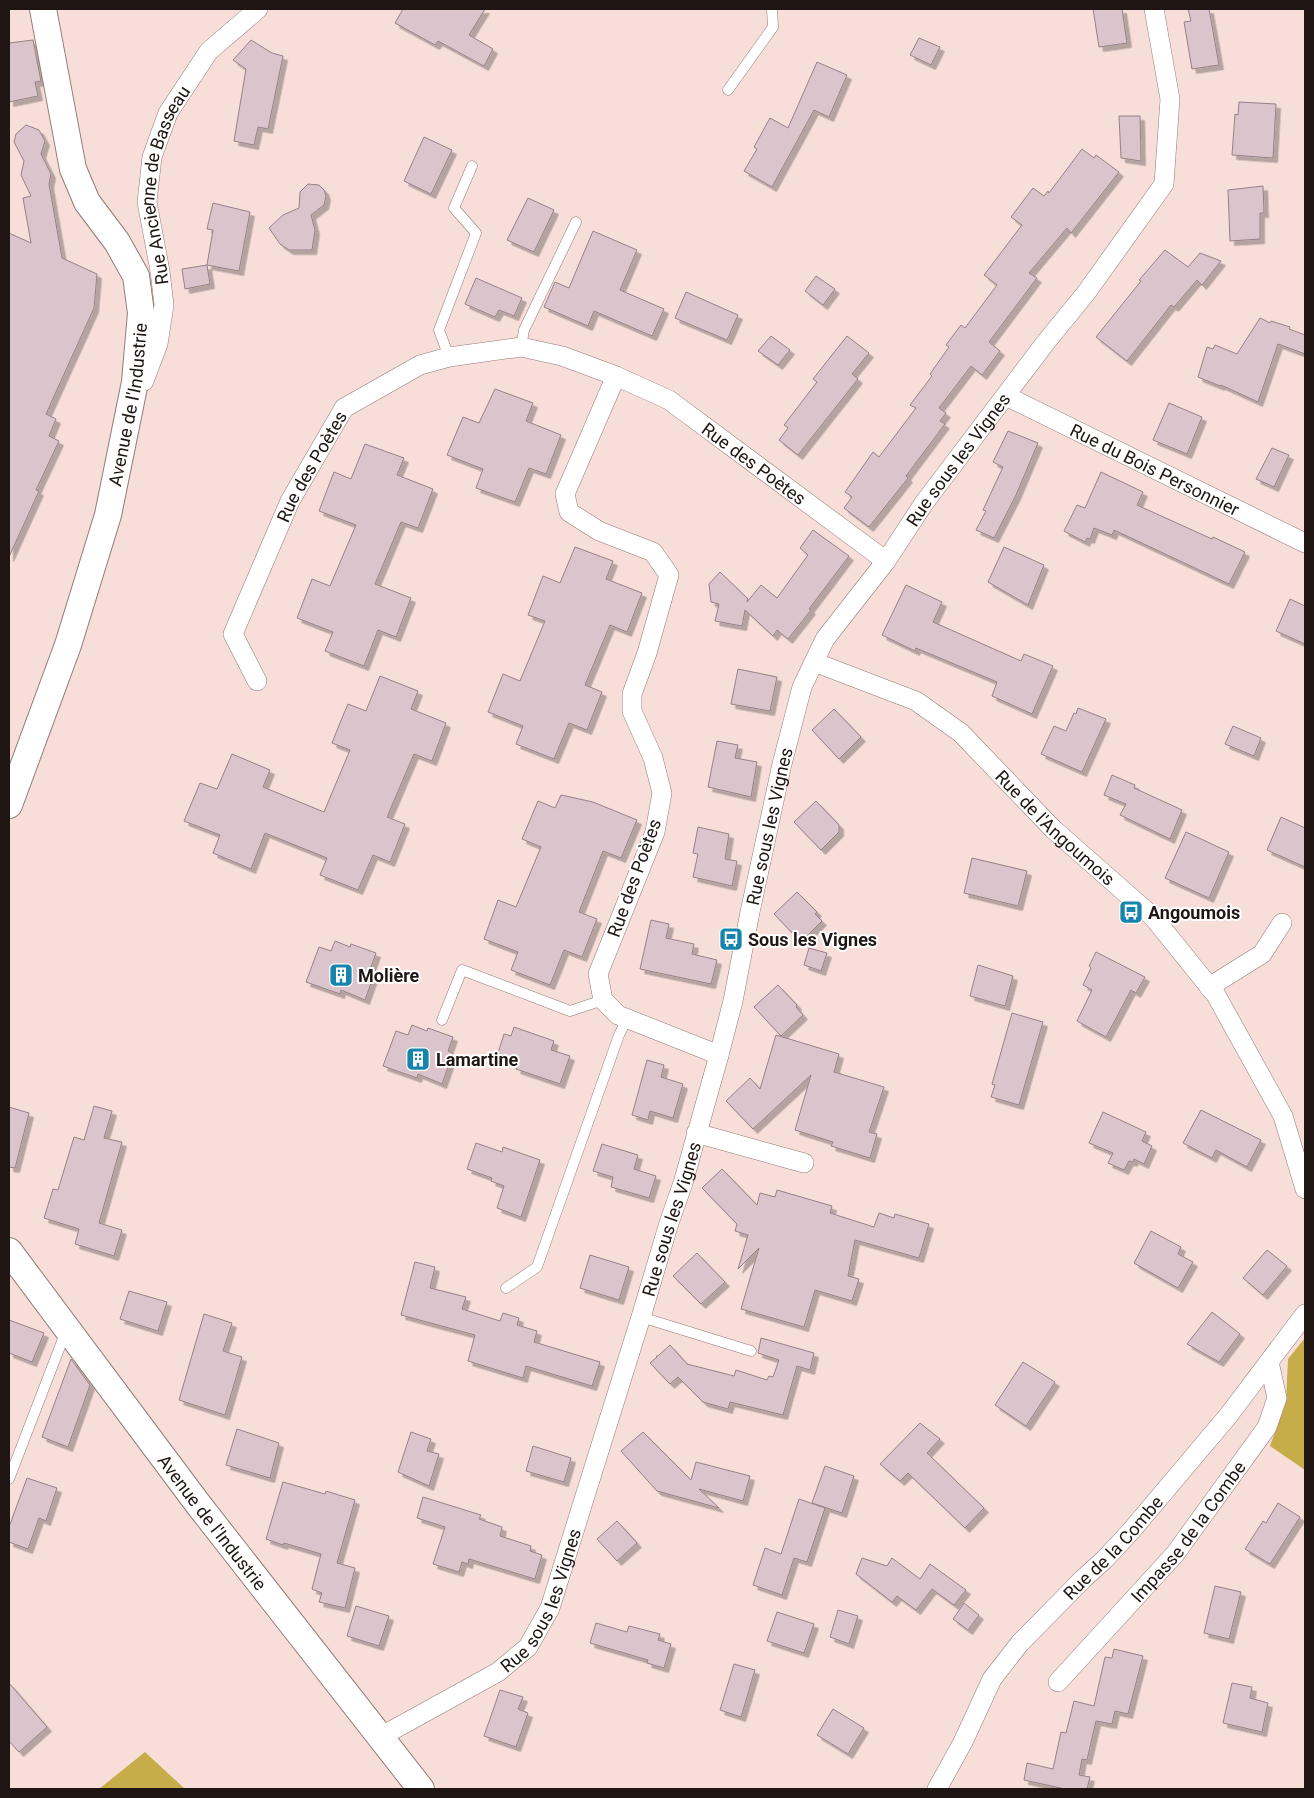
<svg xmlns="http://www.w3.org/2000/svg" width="1314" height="1798" font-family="Roboto,sans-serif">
  <defs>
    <filter id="shadow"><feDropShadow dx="4.5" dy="4.5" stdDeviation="0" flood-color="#0004"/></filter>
  </defs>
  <rect width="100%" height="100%" fill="#f7ded9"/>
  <path fill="#c7ac4a" d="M1305 1338V1470L1270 1446 1286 1402 1288 1359Z
    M145 1752 185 1789H99Z"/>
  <path fill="#dcc4cc" stroke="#978087" filter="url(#shadow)" d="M403 9H485L469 35 493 49 484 66 438 41 435 45 395 23Z
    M1093 9H1122L1127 43 1099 47Z
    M1188 9H1209L1219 65 1192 69 1184 22 1191 21Z
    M919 38 940 47 931 65 910 55Z
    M33 40 41 81 35 82 38 96 9 102V43Z
    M251 40 272 53 283 56 268 129 258 127 254 145 234 141 246 69 233 60Z
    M817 62 847 75 829 117 814 110 772 187 744 171 757 149 754 147 770 118 788 128Z
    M1239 102 1276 104 1273 158 1232 155 1235 114 1238 115Z
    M1119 116H1140L1141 161 1121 158Z
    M26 125 39 130 45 141 41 154 51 174 49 184 62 258 97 274 94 308 46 414 56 419 49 436 59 441 36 490 39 491 9 557V233L31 243 23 198 31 196 21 175 24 161 14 142 16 134Z
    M424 137 452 150 431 194 404 181Z
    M1082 149 1094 158 1096 155 1119 172 1071 233 1067 228 1029 273 1037 278 989 342 1000 351 982 375 971 366 939 408 946 413 940 421 945 424 906 476 908 478 869 527 844 508 852 497 845 492 873 452 879 457 916 408 910 405 932 376 930 374 949 347 946 345 961 325 965 328 997 285 984 275 1022 225 1011 217 1033 188 1044 196 1048 191 1049 193Z
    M308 184 319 185 324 190 326 196 324 205 311 215 315 230 312 250H289L280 244 269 228 283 215 299 208 300 192Z
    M1263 186 1264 213H1260V239L1230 241 1228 190Z
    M528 198 554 210 534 252 507 240Z
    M213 203 250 212 239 271 207 265 213 230 207 229Z
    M593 231 637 250 620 290 664 309 652 336 594 311 588 326 544 307 555 282 569 288Z
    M1165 250 1188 267 1200 253 1221 261 1202 285 1197 280 1174 307 1171 305 1127 361 1096 337 1141 281 1139 280Z
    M207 265 210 284 185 289 182 269Z
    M816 276 835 289 823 305 805 291Z
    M476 278 522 298 514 316 499 310 495 317 465 304Z
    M686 292 738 315 727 340 675 318Z
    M1260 318 1270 323 1271 321 1290 327 1289 329 1305 335V354L1278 344 1258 402 1221 385 1220 386 1198 377 1207 347 1213 349 1215 345 1237 354Z
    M771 336 790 350 778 365 758 351Z
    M847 336 869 353 852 374 858 379 798 455 779 440 788 428 784 425 817 382 813 379Z
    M495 389 533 403 526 421 561 435 546 474 529 468 515 502 476 488 483 469 447 455 463 417 479 423Z
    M1169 403 1202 417 1187 454 1153 440Z
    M1008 431 1038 443 1016 495 994 538 976 530 986 511 983 510 1003 467 993 462Z
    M365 444 404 458 397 475 433 489 418 528 401 522 375 584 411 598 396 637 378 630 364 666 325 651 333 632 297 618 312 579 330 586 356 525 319 511 334 472 351 479Z
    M1272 448 1289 455 1274 487 1256 479Z
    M1101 472 1143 492 1137 505 1212 539 1213 537 1245 552 1229 584 1114 530 1112 535 1094 528 1090 539 1087 538 1085 542 1064 531 1077 505 1085 508Z
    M813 530 849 556 809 609 811 610 788 639 777 630 773 636 745 610 742 626 715 621 719 604 711 602 709 584 720 572 748 599 747 602 761 585 777 598 808 555 800 548Z
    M575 547 613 561 606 579 642 593 627 632 610 625 585 685 602 692 587 730 569 723 554 759 516 744 523 726 488 712 503 674 520 681 545 621 528 615 543 576 560 583Z
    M1004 547 1044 565 1028 605 988 582Z
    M906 585 942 602 933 622 1021 661 1024 654 1053 666 1032 714 992 696 997 682 916 648 915 651 882 635Z
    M1290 599 1305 606V644L1276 631Z
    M738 669 777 677 770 711 731 704Z
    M380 676 418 691 411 709 446 723 432 761 414 754 387 817 405 824 390 862 373 855 358 890 320 875 327 858 265 833 251 869 213 853 220 835 184 821 200 783 217 789 232 754 270 770 263 787 324 812 350 750 332 743 342 718 348 704 366 711Z
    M1078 708 1106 719 1082 772 1041 754 1054 726 1066 731 1074 713 1076 714Z
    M834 709 861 737 839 759 812 730Z
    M1233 726 1261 738 1254 756 1225 744Z
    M717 741 738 745 735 758 757 762 751 797 708 787Z
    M1112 775 1135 785 1134 788 1182 810 1170 839 1120 815 1126 804 1104 795Z
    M561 795 593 802 637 820 621 858 603 851 579 912 597 919 582 957 564 950 550 985 511 970 518 952 484 939 498 900 516 907 541 847 522 839 538 801 555 808Z
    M816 801 839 825V832L821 850 794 822Z
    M1281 817 1305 828V867L1267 850Z
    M698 827 729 834 725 859 737 861 732 886 693 877 698 854 693 853Z
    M1186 832 1229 852 1209 898 1165 878Z
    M972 858 1027 871 1018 906 964 893Z
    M797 892 817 912 815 914 822 921 801 942 774 914Z
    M651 920 669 924 666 938 694 944 692 954 717 960 711 984 640 969Z
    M335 941 350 947 351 944 376 953 371 967 376 969 365 1000 341 990 340 994 306 982 319 947 331 951Z
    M809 948 827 953 821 971 804 965Z
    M1096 952 1145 977 1136 993 1131 990 1106 1037 1077 1021 1092 990 1083 985 1091 968 1089 966Z
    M978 965 1013 976 1005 1006 970 996Z
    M778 985 797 1005 796 1007 803 1015 781 1036 754 1007Z
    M1012 1013 1043 1022 1019 1105 991 1097 995 1085 992 1084Z
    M412 1025 427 1031 428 1028 453 1037 448 1051 453 1053 442 1084 418 1074 417 1078 383 1066 396 1031 408 1035Z
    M514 1027 554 1041 551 1050 570 1056 560 1084 516 1069 519 1061 498 1053 504 1034 511 1036Z
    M776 1035 839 1054 834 1072 884 1087 869 1132 877 1134 870 1158 831 1146 833 1142 795 1130 811 1075 753 1129 726 1101 750 1078 760 1089Z
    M647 1060 664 1065 661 1077 683 1084 673 1118 650 1111 648 1120 632 1115Z
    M94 1106 112 1111 104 1138 122 1142 99 1223 122 1230 114 1256 75 1244 79 1229 44 1218 53 1189 58 1190 74 1137 84 1140Z
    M9 1107 29 1113 15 1168 9 1167Z
    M1201 1110 1261 1140 1247 1167 1216 1150 1212 1158 1183 1143Z
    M1103 1112 1146 1132 1142 1141 1152 1146 1144 1164 1134 1159 1133 1162 1129 1161 1124 1170 1108 1163 1113 1153 1089 1143Z
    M476 1143 502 1152 503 1147 540 1160 521 1217 497 1208 504 1186 491 1181 492 1178 467 1169Z
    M602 1144 638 1155 634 1169 656 1176 649 1198 611 1187 613 1177 593 1171Z
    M722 1169 757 1205 760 1193 775 1197 777 1190 832 1206 830 1213 874 1227 879 1213 894 1218 895 1214 929 1224 919 1258 855 1240 848 1276 859 1279 852 1301 815 1290 804 1327 741 1309 759 1248 738 1269 748 1235 735 1231 737 1224 702 1188Z
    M1151 1231 1181 1247 1178 1254 1193 1262 1178 1288 1134 1263Z
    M1267 1250 1287 1266 1263 1295 1243 1278Z
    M697 1253 725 1282 701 1304 673 1276Z
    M590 1255 629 1267 619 1300 580 1288Z
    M415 1262 435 1267 430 1288 466 1297 462 1309 500 1321 503 1313 519 1318 517 1325 537 1331 534 1342 600 1362 592 1386 526 1366 523 1378 468 1361 475 1335 401 1315Z
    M129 1291 167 1302 158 1331 120 1319Z
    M1212 1312 1240 1334 1219 1362 1187 1344Z
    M204 1314 232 1323 223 1351 242 1357 225 1415 179 1400Z
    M9 1320 44 1333 32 1362 9 1353Z
    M761 1338 814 1353 810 1370 797 1366 783 1415 730 1402 728 1409 703 1402 678 1377 670 1384 650 1363 657 1357 656 1356H658L670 1345 687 1364 734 1376 736 1370 767 1380 769 1376 773 1377 779 1360 758 1353Z
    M71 1359 90 1385 68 1447 42 1437Z
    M1023 1362 1055 1382 1026 1426 995 1405Z
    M920 1423 940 1439 927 1453 984 1508 965 1528 908 1473 900 1481 880 1464Z
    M237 1429 279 1443 270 1478 226 1465Z
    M411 1432 431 1439 427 1451 439 1454 429 1486 398 1472Z
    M643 1432 691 1480 696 1462 750 1476 743 1501 699 1489 719 1508 657 1491 621 1451Z
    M533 1446 571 1458 564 1482 526 1471Z
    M825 1466 854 1476 842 1513 812 1503Z
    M27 1478 57 1488 46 1521 39 1518 28 1549 9 1542V1527Z
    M283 1482 325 1494 326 1491 355 1500 337 1563 355 1568 345 1608 319 1602 322 1593 312 1589 321 1554 284 1543 283 1545 266 1539Z
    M423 1497 481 1515 479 1519 502 1527 500 1536 531 1546 530 1551 542 1555 535 1579 469 1559 468 1564 462 1562 459 1572 433 1564 445 1527 417 1518Z
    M799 1499 825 1508 807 1562 794 1558 782 1595 753 1585 765 1548 781 1554Z
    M1278 1503 1300 1517 1270 1564 1245 1549 1263 1521 1266 1523Z
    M617 1521 637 1543 617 1561 597 1539Z
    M862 1558 887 1566 892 1558 920 1579 930 1564 966 1590 954 1605 932 1589 916 1610 897 1596 892 1602 856 1574Z
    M1215 1586 1241 1592 1229 1639 1204 1633Z
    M964 1603 979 1615 968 1630 953 1619Z
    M356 1606 389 1616 379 1646 347 1636Z
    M838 1610 858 1616 849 1644 830 1637Z
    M777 1612 814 1624 804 1653 767 1641Z
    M596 1623 627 1632 629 1626 660 1634 658 1640 671 1644 664 1668 647 1663 648 1660 590 1643Z
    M1114 1649 1143 1656 1128 1714 1115 1711 1112 1724 1096 1721 1087 1760 1082 1759 1079 1775 1090 1777 1087 1789H1065L1024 1780 1027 1763 1053 1769 1061 1732 1066 1733 1074 1701 1094 1706 1105 1657 1112 1658Z
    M734 1664 755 1670 741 1717 720 1710Z
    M9 1683 47 1727 19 1752 9 1741Z
    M1232 1683 1252 1687 1250 1698 1268 1703 1262 1732 1223 1723Z
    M500 1690 523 1697 518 1709 528 1713 516 1747 484 1736Z
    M833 1709 864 1728 848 1754 817 1735Z"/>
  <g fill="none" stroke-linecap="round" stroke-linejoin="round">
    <g stroke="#927b77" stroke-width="11">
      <path id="lane" d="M728 90 773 27 772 9
        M521 347 524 330 576 222
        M449 357 439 330 476 233 454 208 472 166
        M442 1020 462 970 570 1011 603 1000
        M506 1288 537 1267 619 1035 627 1019
        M641 1317 751 1351
        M9 1479 66 1331"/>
    </g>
    <g stroke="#927b77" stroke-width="20">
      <g id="street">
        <path d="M616 376 565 494 569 512 599 531 653 552 669 575 647 653 632 694V711L653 758 662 793 655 832 598 974 603 1000 618 1015 719 1055"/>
        <path id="s1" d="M135 382 144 381 158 344 164 305 160 271 147 202 152 157 168 113 209 51 258 9"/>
        <path id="s2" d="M1006 396 1305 543"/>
        <path id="s3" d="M814 662 916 701 961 733 1053 829 1153 917 1216 995 1283 1116 1305 1189"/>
        <path id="s4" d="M257 681 233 634 290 501 344 408 420 365 449 357 521 347 562 356 616 376 669 400 886 561"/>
        <path d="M1209 987 1262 954 1282 923"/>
        <path d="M696 1133 804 1163"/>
        <path id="s5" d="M1058 1682 1175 1554 1267 1427 1277 1398 1269 1362"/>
        <path id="s6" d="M380 1737 498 1672 528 1647 550 1608 641 1317 669 1223 683 1183 719 1055 733 1001 750 912 782 764 802 687 825 639 886 561 924 503 1046 342 1086 293 1164 184 1170 99 1154 9"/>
        <path id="s7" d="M937 1789 963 1742 992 1679 1020 1643 1083 1579 1105 1559 1131 1531 1228 1416 1305 1314"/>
      </g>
    </g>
    <g stroke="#927b77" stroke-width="28">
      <g id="secondary">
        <path id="s8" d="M9 805 68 645 108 515 135 382 141 313 136 276 117 242 87 202 73 169 43 9"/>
        <path id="s9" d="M9 1251 198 1504 421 1789"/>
      </g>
    </g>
    <use href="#lane" stroke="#fff" stroke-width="10"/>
    <use href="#street" stroke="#fff" stroke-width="19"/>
    <use href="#secondary" stroke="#fff" stroke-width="26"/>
  </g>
  <defs>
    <g id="bus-square" transform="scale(1.25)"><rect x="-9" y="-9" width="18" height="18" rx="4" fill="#1784ac" stroke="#fff"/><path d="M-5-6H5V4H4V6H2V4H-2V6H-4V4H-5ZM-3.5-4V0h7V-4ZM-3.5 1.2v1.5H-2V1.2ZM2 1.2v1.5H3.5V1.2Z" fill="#fff"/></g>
    <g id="building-square" transform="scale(1.25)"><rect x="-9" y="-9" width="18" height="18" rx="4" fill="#1784ac" stroke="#fff"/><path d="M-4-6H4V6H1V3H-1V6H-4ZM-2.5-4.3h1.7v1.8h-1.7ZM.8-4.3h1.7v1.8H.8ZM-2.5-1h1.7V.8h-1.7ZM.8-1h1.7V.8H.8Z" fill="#fff"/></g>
  </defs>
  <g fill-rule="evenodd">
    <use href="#bus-square" x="1131" y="912"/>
    <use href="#bus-square" x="731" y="939"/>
    <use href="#building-square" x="341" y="975"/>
    <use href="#building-square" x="418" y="1059"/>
  </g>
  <g text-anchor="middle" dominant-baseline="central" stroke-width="4" stroke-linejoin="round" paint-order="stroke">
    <g font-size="18" fill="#1f1614" stroke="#fff">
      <text stroke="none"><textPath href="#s1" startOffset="212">Rue Ancienne de Basseau</textPath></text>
      <text stroke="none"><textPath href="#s8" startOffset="419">Avenue de l'Industrie</textPath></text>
      <text stroke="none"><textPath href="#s6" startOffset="1451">Rue sous les Vignes</textPath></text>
      <text stroke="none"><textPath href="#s4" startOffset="759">Rue des Poètes</textPath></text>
      <text stroke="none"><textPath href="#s4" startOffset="238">Rue des Poètes</textPath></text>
      <text stroke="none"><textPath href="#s2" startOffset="166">Rue du Bois Personnier</textPath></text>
      <text stroke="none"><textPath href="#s6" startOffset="1031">Rue sous les Vignes</textPath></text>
      <text stroke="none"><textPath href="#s3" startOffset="298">Rue de l'Angoumois</textPath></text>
      <text transform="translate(634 878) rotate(-70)">Rue des Poètes</text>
      <text stroke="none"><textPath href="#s6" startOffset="626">Rue sous les Vignes</textPath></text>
      <text stroke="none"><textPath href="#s9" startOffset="339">Avenue de l'Industrie</textPath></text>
      <text stroke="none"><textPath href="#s5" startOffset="199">Impasse de la Combe</textPath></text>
      <text stroke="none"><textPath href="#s7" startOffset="302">Rue de la Combe</textPath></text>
      <text stroke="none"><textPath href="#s6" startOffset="221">Rue sous les Vignes</textPath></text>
    </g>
    <g font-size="18" font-weight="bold" fill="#1f1614" stroke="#fff" text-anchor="start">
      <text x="1148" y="912">Angoumois</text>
      <text x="748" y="939">Sous les Vignes</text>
      <text x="358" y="975">Molière</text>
      <text x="436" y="1059">Lamartine</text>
    </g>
  </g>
  <rect width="1314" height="1798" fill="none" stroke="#1f1614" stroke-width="20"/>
</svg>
